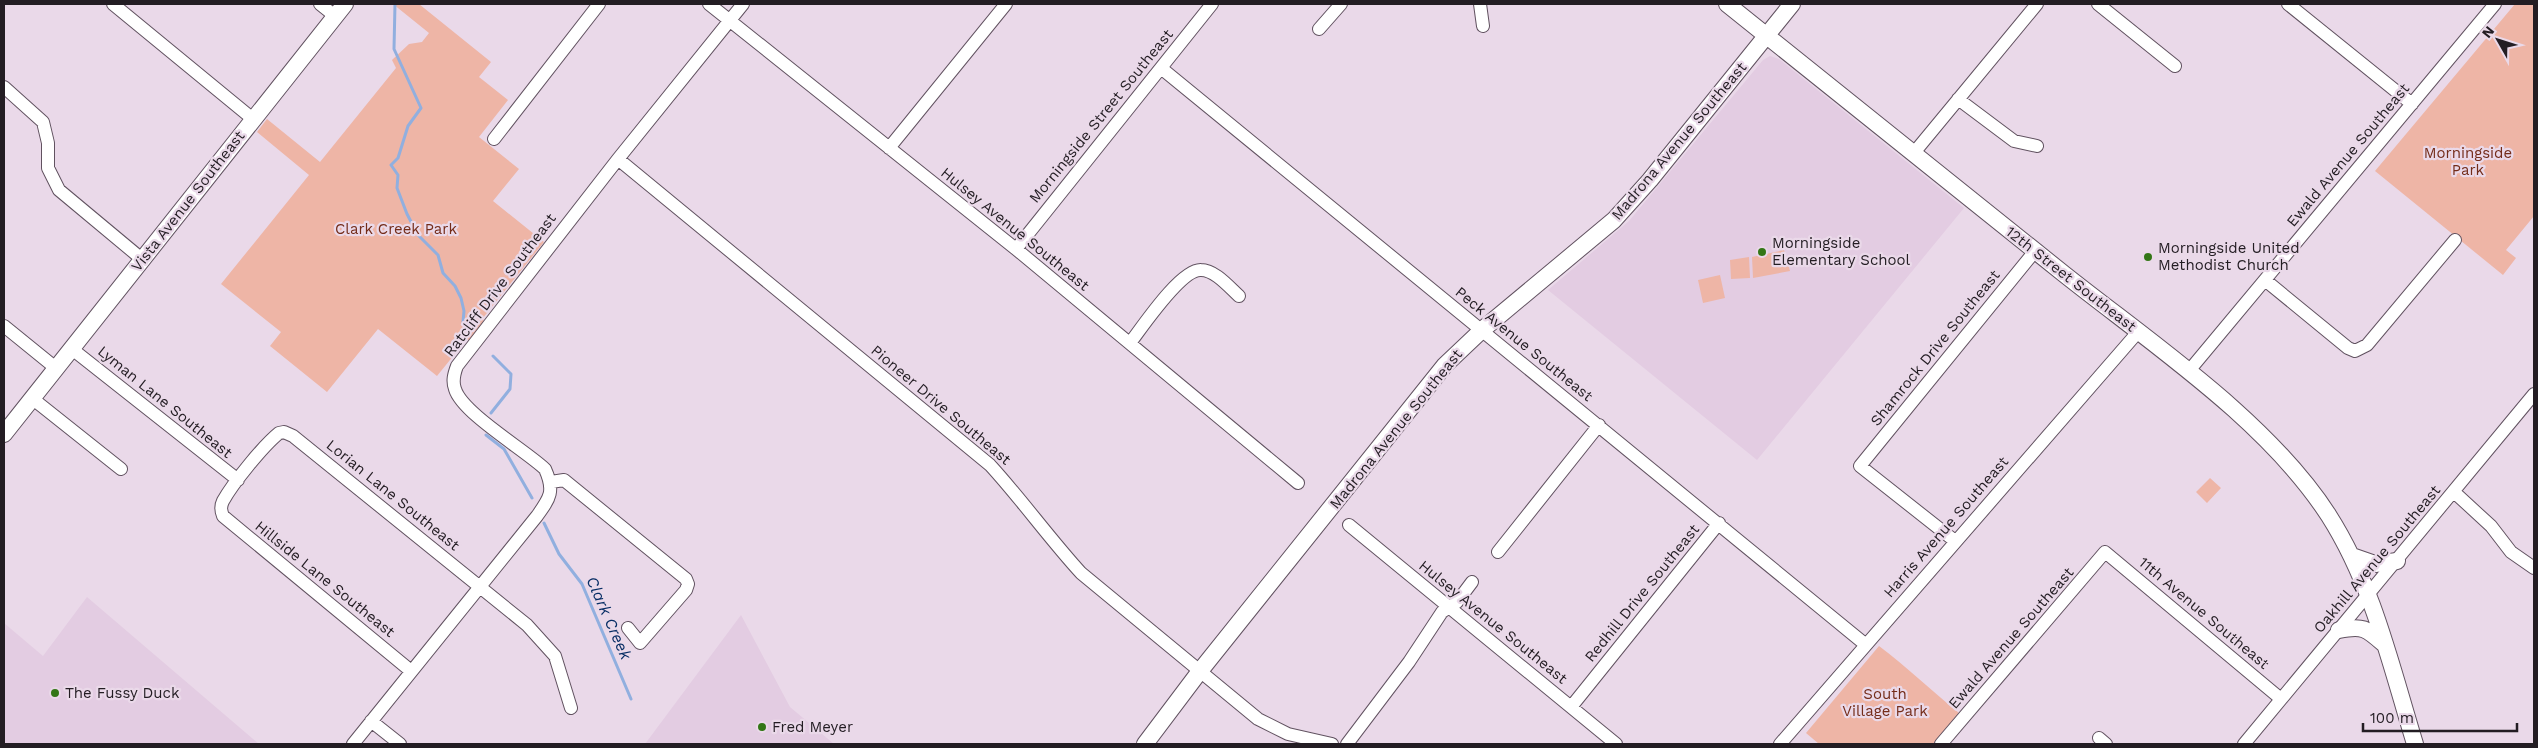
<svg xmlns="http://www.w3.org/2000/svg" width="2538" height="748" font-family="'Work Sans',sans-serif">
  <rect width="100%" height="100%" fill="#ead9e9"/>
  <path fill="#e3cce2" d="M1770 56 1779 59 1964 208 1757 460 1548 290 1629 221 1763 60Z
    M87 597 259 744H4V623L43 656Z
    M741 615 790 707 834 744H645Z"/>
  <path fill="#eeb5a6" d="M393 4H419L491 62 479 77 508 100 479 137 519 169 493 201 544 242 483 318 484 323 469 341 467 339 437 376 378 329 327 392 270 346 281 332 221 284 309 175 257 132 267 119 320 162 396 68 392 60 409 44 422 42 429 33Z
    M2515 4H2534V216L2506 250 2516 258 2503 275 2375 171Z
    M1784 250 1790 271 1753 278 1752 257Z
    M1749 257 1750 278 1731 279 1730 260Z
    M1720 275 1725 298 1703 303 1698 280Z
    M2210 478 2221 488 2207 503 2196 492Z
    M1879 646C1907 667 1932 691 1959 713L1933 744H1819L1806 733Z"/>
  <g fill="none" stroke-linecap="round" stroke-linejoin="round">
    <path stroke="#91afdf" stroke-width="3" d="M395 4 394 49 421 108 408 126 398 158 391 165 398 175 397 188 407 214 418 235 438 255 443 273 455 286 461 298 464 311 463 322 466 326
      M491 413 510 389 511 374 493 356
      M486 435 504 449 532 498
      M544 523 559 554 582 584 631 699"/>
    <g stroke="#615260" stroke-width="14">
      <path id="minor" d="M113 4 253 119
        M320 4 335 16
        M709 4 1016 249 1298 483
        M1480 4 1483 26
        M2098 4 2175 66
        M2288 4 2412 104
        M1319 29 1341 4
        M1161 68 1866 645
        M4 87 43 122 48 143V168L59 190 143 260
        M1958 99 2014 141 2037 146
        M494 139 599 4
        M889 148 1006 4
        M1913 154 2037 4
        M618 159 990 465C1022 500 1049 538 1081 573L1258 719 1288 734 1332 744
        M1016 249 1212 4
        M2265 280 2348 348 2355 351 2367 345 2455 240
        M4 326 57 369
        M1130 343C1143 326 1181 269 1201 270 1215 270 1229 287 1239 296
        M72 349 238 480
        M2188 372 2495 4
        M33 399 121 469
        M551 482 564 480 686 579 688 584 686 590 640 643 628 628
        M2454 492 2491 526 2511 552 2534 568
        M1349 525 1616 744
        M1955 541 1860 466 2035 251
        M1498 552 1599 425
        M411 671 223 516C221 511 220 507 223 501 233 483 263 446 279 433L284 432 293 436 527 625 555 656 571 708
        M1571 707 1719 523
        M371 721 400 744
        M2099 738 2106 744
        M353 744 537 516C550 498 555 491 545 469 525 450 462 413 455 389 452 381 454 374 457 366L618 159 743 4
        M1347 744 1409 662 1442 612 1457 602 1472 582
        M1780 744 2138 332
        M1941 744 2105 552 2281 699
        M2244 744 2534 394"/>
    </g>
    <g stroke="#615260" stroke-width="18">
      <path id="major" d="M1727 4C1839 95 1952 184 2064 274 2152 344 2268 421 2329 516 2373 585 2391 666 2415 744
        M4 434 345 4
        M2352 556 2375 564 2397 561
        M2339 630C2364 625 2367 629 2385 645
        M1145 744 1200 671 1445 365 1482 330 1614 220 1650 180 1792 4"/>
    </g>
    <use href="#minor" stroke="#fff" stroke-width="12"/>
    <use href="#major" stroke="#fff" stroke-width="16"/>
  </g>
  <g fill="#337616" stroke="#ead9e9" stroke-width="2">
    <circle cx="1762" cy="252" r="5"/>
    <circle cx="2148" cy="257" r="5"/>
    <circle cx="55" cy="693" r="5"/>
    <circle cx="762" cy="727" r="5"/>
  </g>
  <g text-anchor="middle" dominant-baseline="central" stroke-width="4.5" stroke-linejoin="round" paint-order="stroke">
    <g font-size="15" fill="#231d23" stroke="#ead9e9">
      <text transform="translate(1101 116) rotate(-51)">Morningside Street Southeast</text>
      <text transform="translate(1679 141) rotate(-50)">Madrona Avenue Southeast</text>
      <text transform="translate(2348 155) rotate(-50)">Ewald Avenue Southeast</text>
      <text transform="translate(188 201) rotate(-52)">Vista Avenue Southeast</text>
      <text transform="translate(1015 229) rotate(39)">Hulsey Avenue Southeast</text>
      <text transform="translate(2071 279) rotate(38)">12th Street Southeast</text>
      <text transform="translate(500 285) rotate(-53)">Ratcliff Drive Southeast</text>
      <text transform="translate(1524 344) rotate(39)">Peck Avenue Southeast</text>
      <text transform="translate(1935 348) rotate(-51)">Shamrock Drive Southeast</text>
      <text transform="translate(165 402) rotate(39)">Lyman Lane Southeast</text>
      <text transform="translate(941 405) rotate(40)">Pioneer Drive Southeast</text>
      <text transform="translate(1396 429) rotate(-51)">Madrona Avenue Southeast</text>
      <text transform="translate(393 495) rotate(39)">Lorian Lane Southeast</text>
      <text transform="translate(1946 527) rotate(-49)">Harris Avenue Southeast</text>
      <text transform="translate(2377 559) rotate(-50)">Oakhill Avenue Southeast</text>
      <text transform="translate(325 579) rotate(39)">Hillside Lane Southeast</text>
      <text transform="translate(1642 593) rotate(-51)">Redhill Drive Southeast</text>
      <text transform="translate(2204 613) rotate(40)">11th Avenue Southeast</text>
      <text transform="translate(1493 622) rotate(39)">Hulsey Avenue Southeast</text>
      <text transform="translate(2011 638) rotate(-49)">Ewald Avenue Southeast</text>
    </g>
    <g font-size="15" fill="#742c19" stroke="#ead9e9">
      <text x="2468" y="153">Morningside<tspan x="2468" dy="17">Park</tspan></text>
      <text x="396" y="229">Clark Creek Park</text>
      <text x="1885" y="694">South<tspan x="1885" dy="17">Village Park</tspan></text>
    </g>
    <g font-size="15" fill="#231d23" stroke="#ead9e9" text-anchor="start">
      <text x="1772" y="243">Morningside<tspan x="1772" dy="17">Elementary School</tspan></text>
      <text x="2158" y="248">Morningside United<tspan x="2158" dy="17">Methodist Church</tspan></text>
      <text x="65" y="693">The Fussy Duck</text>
      <text x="772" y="727">Fred Meyer</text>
    </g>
    <g font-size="16" font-style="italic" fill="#072d64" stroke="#ead9e9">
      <text transform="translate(609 618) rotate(66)">Clark Creek</text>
    </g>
  </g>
  <rect width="2538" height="748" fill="none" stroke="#231d23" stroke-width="10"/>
  <g transform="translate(2498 40) rotate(309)" stroke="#ead9e9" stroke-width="4" paint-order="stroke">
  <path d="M0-4L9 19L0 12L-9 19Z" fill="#231d23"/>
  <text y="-8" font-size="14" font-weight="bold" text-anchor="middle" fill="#231d23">N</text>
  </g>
  <path d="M2363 723v8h154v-8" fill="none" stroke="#231d23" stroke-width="2.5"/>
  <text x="2370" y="723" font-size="15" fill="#231d23" stroke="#ead9e9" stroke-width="4" paint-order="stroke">100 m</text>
</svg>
